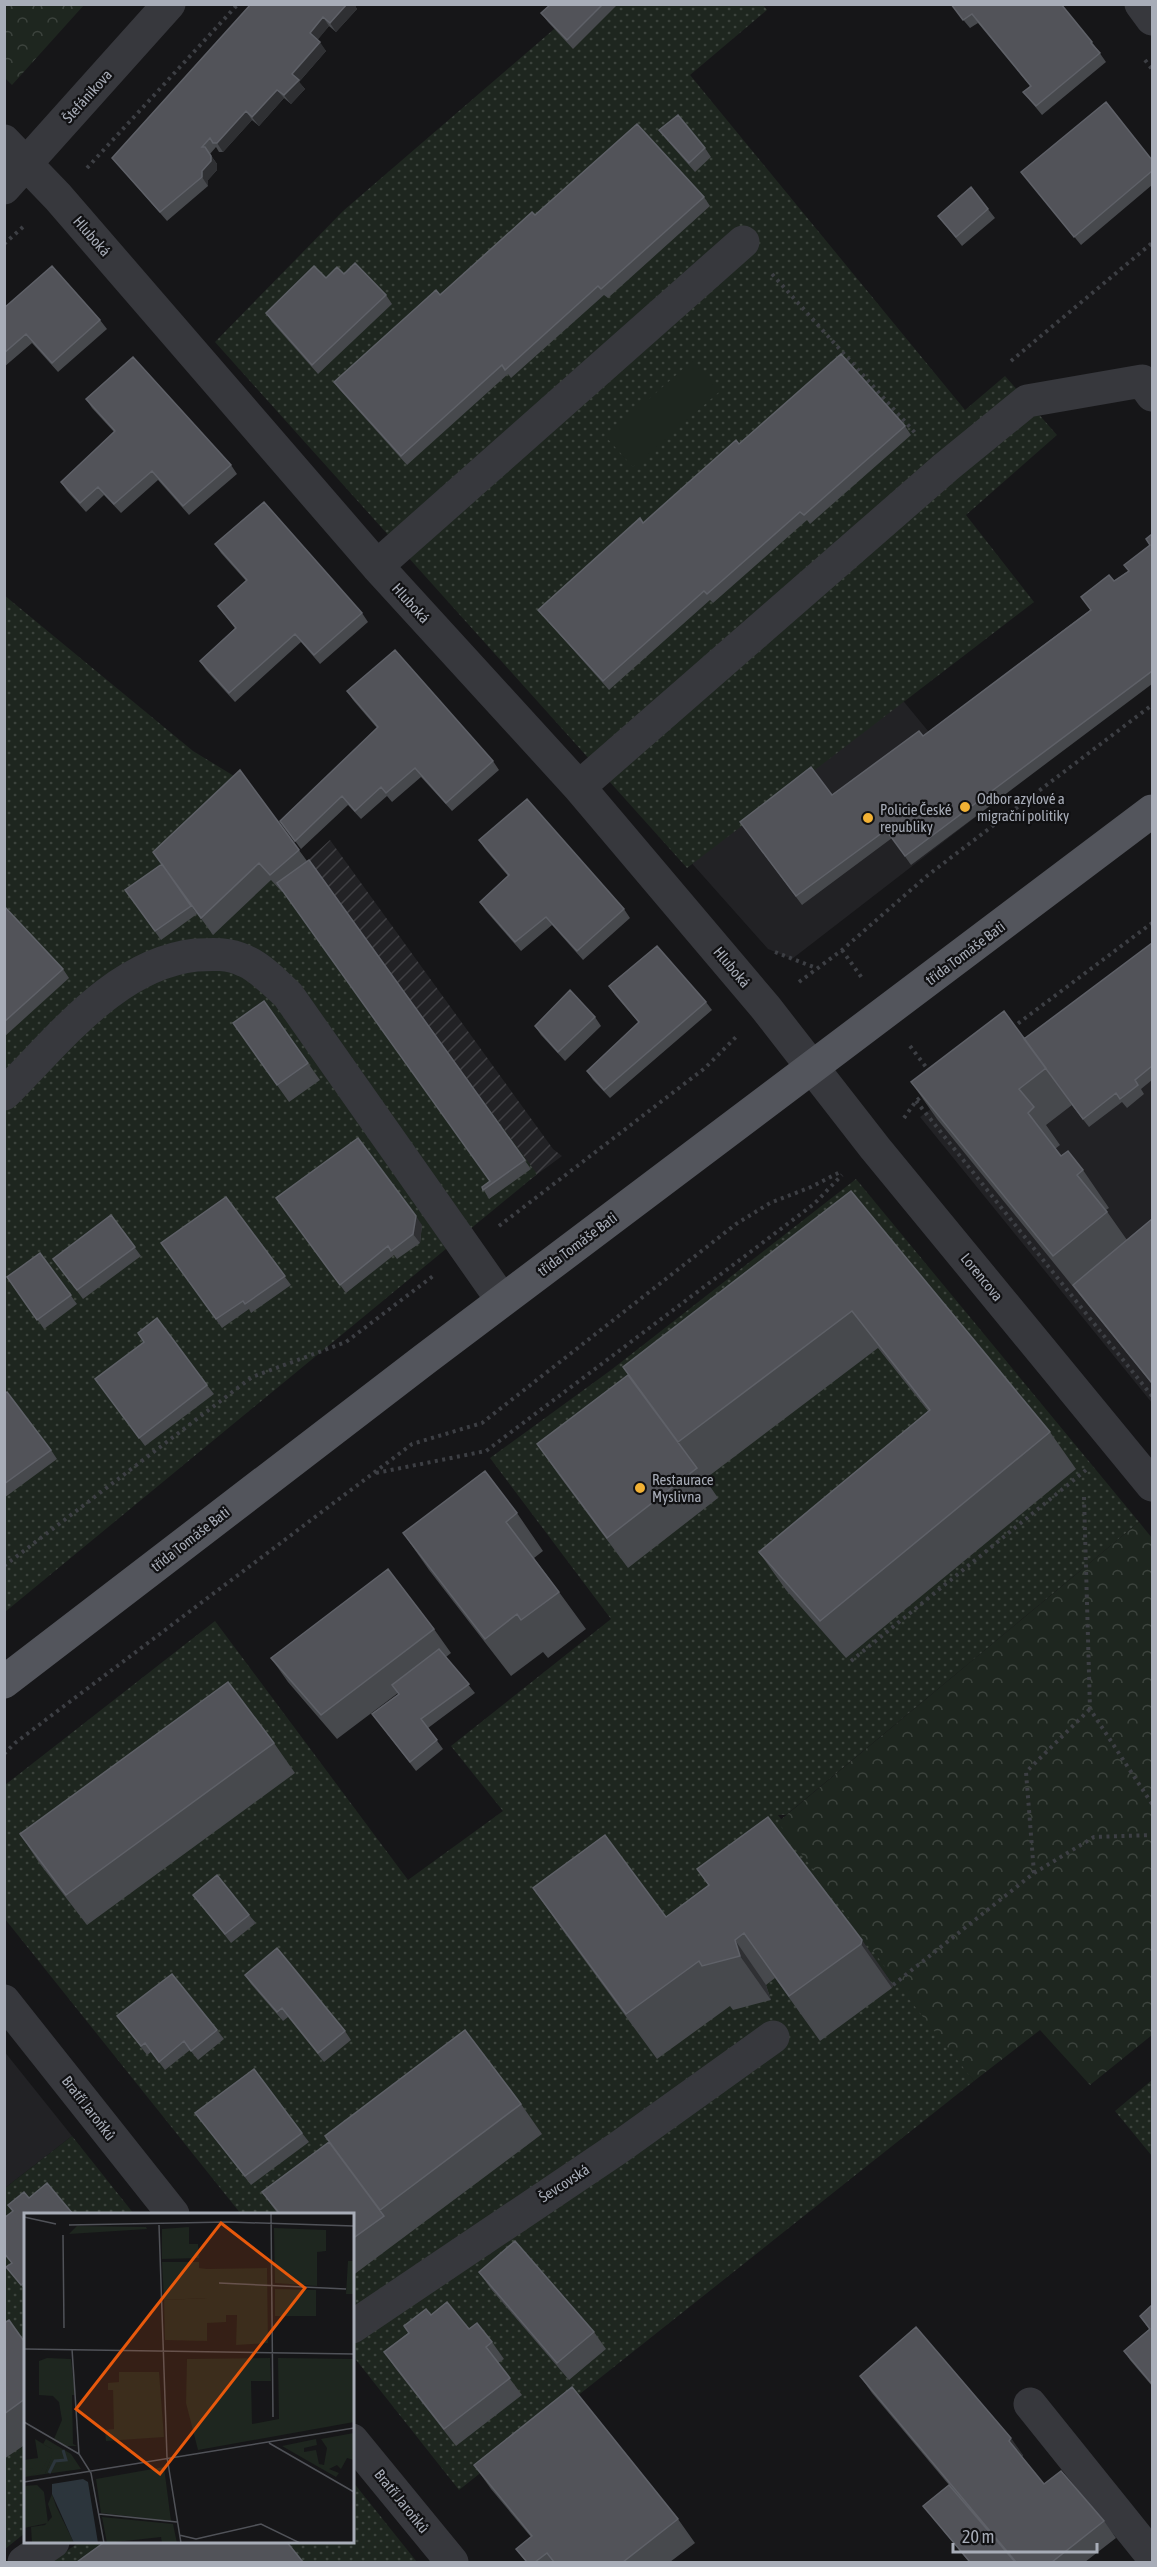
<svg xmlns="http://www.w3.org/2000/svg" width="1157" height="2567" font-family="'Asap Condensed',sans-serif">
  <defs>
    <pattern id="industrial-furrows" width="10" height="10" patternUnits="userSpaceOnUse" patternTransform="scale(1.5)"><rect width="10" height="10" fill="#222225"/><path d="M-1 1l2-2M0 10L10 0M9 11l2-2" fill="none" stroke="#3f3f43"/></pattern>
    <pattern id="grass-dots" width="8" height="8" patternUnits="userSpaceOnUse" patternTransform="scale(1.5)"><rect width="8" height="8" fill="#1e261f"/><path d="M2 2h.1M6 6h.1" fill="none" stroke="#3c433d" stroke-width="1.8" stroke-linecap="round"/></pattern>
    <pattern id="forest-crowns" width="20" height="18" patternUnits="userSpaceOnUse" patternTransform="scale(1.5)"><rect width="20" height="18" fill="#1e261f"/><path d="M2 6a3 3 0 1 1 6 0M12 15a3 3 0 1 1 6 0" fill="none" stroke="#3c433d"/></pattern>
  </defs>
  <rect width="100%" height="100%" fill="#161618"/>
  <path fill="#222225" d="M867 657 990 806 792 959 768 949 656 823Z
    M1152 944V1403L920 1117Z
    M4 2051 72 2136 5 2188H4Z"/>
  <path fill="url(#industrial-furrows)" d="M330 840 553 1149 562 1156 478 1218 307 861Z"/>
  <path fill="url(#grass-dots)" d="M582 5H763L767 10 690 75 965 410 1005 376 1057 435 966 515 1034 602 687 868 215 342 343 211Z
    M4 595 193 751 252 787 537 1174 5 1612Z
    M856 1179 1139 1522 786 1815H778L974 2081 459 2490 353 2356 352 2214H241L5 1919V1785L215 1621 408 1880 503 1811 451 1746 611 1619 490 1458 611 1370Z
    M1152 2080V2156L1115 2111Z
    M72 2136 134 2214H26L25 2533 5 2549V2188Z
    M353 2482 417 2562H52L79 2542H352Z"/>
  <path fill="url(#forest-crowns)" d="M4 5H84L12 85 5 78Z
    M1139 1522 1152 1538V2035L1090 2085 1040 2030 974 2081 908 1998 778 1822Z"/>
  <path fill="#1e261f" d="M692 361 719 392 633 467 606 437Z"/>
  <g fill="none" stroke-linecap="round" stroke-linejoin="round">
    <path stroke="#3d3f44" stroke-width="4" stroke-dasharray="3 4.5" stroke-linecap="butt" d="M1145 60 1152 69
      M87 168 238 4
      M4 244 24 226
      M772 274 917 435
      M1011 361 1152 243
      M842 950 862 978
      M775 952 816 968
      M799 982 842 950 928 875 1152 705
      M1012 1028 1152 923
      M910 1046 929 1071
      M916 1101 1152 1396
      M904 1118 916 1101 924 1094
      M499 1226 705 1068 737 1036
      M376 1473 486 1451 814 1204 842 1175
      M1084 1497 1090 1709 1152 1804
      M4 1566 252 1377 346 1342 433 1276
      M851 1661 1086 1470
      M4 1754 15 1743 412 1444 482 1423 736 1224 770 1203 811 1187 842 1171
      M1034 1873 1026 1772 1090 1709
      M893 1985 1034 1873 1094 1837 1152 1835"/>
    <path stroke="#37383d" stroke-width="33" d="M1141 4 1152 19
      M4 141 58 197 377 566 579 787 766 1008 875 1148 1152 1485
      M4 188 169 4
      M377 566 743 242
      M579 787 946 467 1027 401 1142 381 1152 395
      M4 1094C59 1040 115 964 196 955 213 954 228 953 245 961 261 968 275 983 288 995L502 1300
      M4 2001 173 2214
      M352 2327 618 2148 773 2037
      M1030 2404 1152 2556
      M352 2440 452 2562
      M24 2562 53 2542"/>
    <path stroke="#53555c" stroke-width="33" d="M4 1682 425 1359 1152 811"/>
  </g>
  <path fill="#47494d" d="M251 4H354L357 9 336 32 329 26 317 40 326 51 299 82 305 89 291 104 284 98 259 126 252 120 223 152H219L216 147 210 154 217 164V170L208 180V186L167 221 119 166 112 158Z
    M551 4H618L573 49 548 22 541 13Z
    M950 4H1061L1092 42 1106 62 1042 115 1023 92 1030 86 978 23 970 28Z
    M659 130 705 148 711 157 695 172 666 139Z
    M1152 160V185L1081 245 1021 172Z
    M704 197 710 206 608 298 604 295 511 378 508 374 407 465 340 390 334 382 535 215Z
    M988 209 995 218 962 246 938 216Z
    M344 274 386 295 392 304 318 374 272 322 266 313 326 278Z
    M4 308 100 320 107 329 58 372 32 343 4 367Z
    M86 399 231 465 237 474 189 515 158 480 121 513 104 495 86 512 67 491 61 482 114 432 92 408Z
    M905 426 911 435 810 524 807 520 713 603 710 600 609 690 545 618 538 610 739 444Z
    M1152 534V684L911 865 892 838 802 905 740 822 832 795 923 736 1090 610 1114 581 1128 571 1150 545Z
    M215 544 362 613 368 622 320 664 301 642 235 702 206 670 200 661 235 628 218 606 246 581 221 553Z
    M347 691 493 761 499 770 452 811 421 777 392 802 387 796 361 819 348 805 301 849 280 821 377 728 353 700Z
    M240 770 307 861 309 860 531 1169 489 1199 482 1187 490 1181 283 891 282 892 271 880 213 935 153 852Z
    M479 840 624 909 630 918 583 960 552 925 521 951 486 911 480 902 508 876 485 849Z
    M162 864 197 914 161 940 125 890Z
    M4 906 63 969 69 978 4 1037Z
    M1152 943V1080L1141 1089 1144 1094 1127 1108 1122 1102 1089 1127 1070 1103 1072 1105 1046 1125 1060 1145 1055 1149 1061 1156 1083 1170 1109 1208 1106 1210 1127 1240 1152 1219V1384L937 1119 911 1082 1024 1039Z
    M609 986 706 1002 712 1010 610 1098 593 1080 587 1071 639 1023 615 995Z
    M264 1001 320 1080 289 1102 233 1023Z
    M595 1017 601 1026 565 1061 541 1035 535 1026Z
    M851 1191 1050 1432 1076 1469 846 1658 786 1590 759 1552 928 1411 878 1348 705 1479 718 1498 628 1568 558 1474 537 1444 628 1375Z
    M226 1197 291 1285 251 1313 249 1309 222 1328 161 1243Z
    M276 1198 422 1225 420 1243 397 1259 394 1255 346 1293Z
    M111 1215 141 1256 83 1299 53 1259Z
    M40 1253 77 1304 44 1329 7 1277Z
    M138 1333 207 1385 214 1394 145 1446 95 1379 144 1342Z
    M4 1394 51 1450 57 1459 4 1498Z
    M517 1513 543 1551 534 1558 559 1592 586 1629 548 1658 543 1652 511 1676 429 1570 403 1533Z
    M434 1629 451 1653 446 1657 475 1693 428 1728 443 1749 416 1771 372 1714 399 1694 398 1693 337 1739 288 1682 271 1658Z
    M274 1743 295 1773 87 1925 40 1864 20 1834Z
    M768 1817 893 1985 892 1988 820 2041 775 1978 766 1985 771 2000 733 2010 730 2006 657 2059 564 1932 533 1888 666 1917 709 1886 697 1869Z
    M193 1895 249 1915 256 1923 231 1943Z
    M245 1975 345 2031 351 2040 324 2062 288 2017 283 2021 251 1984Z
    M117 2016 217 2030 224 2039 198 2060 190 2050 165 2070 151 2052 147 2055Z
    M521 2104 542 2134 352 2276V2214H278L262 2192Z
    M195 2113 302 2133 309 2142 251 2185Z
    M29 2198 26 2214V2291L6 2267 12 2263 4 2254V2218Z
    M479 2272 594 2332 606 2349 569 2380 491 2289Z
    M1152 2305V2386L1130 2360 1124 2351 1149 2329 1140 2316Z
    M431 2315 469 2329 492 2342 504 2359 498 2363 522 2395 456 2446 396 2369 384 2352Z
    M4 2323 26 2344V2444L4 2459Z
    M860 2376 1023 2455 1022 2457 1044 2484 1104 2521 1116 2538 1085 2562H969L923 2506 949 2485 872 2393Z
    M474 2465 678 2519 695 2543 670 2562H526L516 2549 531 2537 491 2489Z"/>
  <path fill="#2f3033" d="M347 4H354L357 9 336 32 330 23Z
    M323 17 329 26 316 42 310 33Z
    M320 42 326 51 299 82 305 89 291 104 284 95 292 74Z
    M277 90 284 98 259 126 252 117Z
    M246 111 252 120 223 152 217 143Z
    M211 156 217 164V170L208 180V186L202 177V171Z
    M416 1216 422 1225 420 1243 413 1234Z
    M735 1940 766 1985 771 2000 740 1956Z
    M862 1940 893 1985 892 1988 861 1944Z
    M1011 2438 1023 2455 1020 2458 1009 2441Z"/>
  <path fill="#525359" stroke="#5f6168" stroke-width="1.5" d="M251 4H347L330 23 323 17 310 33 320 42 292 74 299 80 284 95 277 90 252 117 246 111 217 143H213L210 138 202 147H205L211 156V161L202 171V177L160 212 112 158Z
    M551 4H603L567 40 541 13Z
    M951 4H1061L1092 42 1091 43 1100 53 1036 106 1023 92 1031 86 972 14 963 20Z
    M1106 102 1152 160V171L1074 237 1021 172Z
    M678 115 705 148 689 163 659 130Z
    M637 124 704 197 601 289 598 286 505 370 502 365 401 456 334 382 436 290 440 295 532 212 535 215Z
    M971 187 988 209 956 237 938 216Z
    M355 263 386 295 312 365 266 313 314 266 326 278 337 267 344 274Z
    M52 266 100 320 52 363 26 334 4 353V308Z
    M841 354 905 426 804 515 800 512 707 594 704 591 603 681 538 610 640 518 643 523 736 440 739 444Z
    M133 357 231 465 183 506 152 471 114 504 98 487 80 503 61 482 115 431 86 399Z
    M264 502 362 613 314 655 295 634 229 693 200 661 236 628 218 606 247 580 215 544Z
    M1152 534V671L905 856 886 830 796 896 740 822 811 767 832 795 919 731 923 736 1091 610 1081 597 1109 575 1114 581 1129 571 1124 565 1150 545 1146 539Z
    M395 650 493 761 446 803 415 768 386 793 381 787 355 811 342 796 295 841 280 821 378 727 347 691Z
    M240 770 299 850 270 875 259 863 201 918 153 852Z
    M527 799 624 909 577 951 546 917 515 942 480 902 509 875 479 840Z
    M309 860 525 1160 483 1190 482 1187 490 1181 277 883Z
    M162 864 191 906 155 931 125 890Z
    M4 906 63 969 4 1022Z
    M1152 943V1066L1135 1080 1138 1085 1120 1099 1116 1093 1083 1119 1024 1039Z
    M657 946 706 1002 604 1090 587 1071 639 1022 609 986Z
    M570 990 595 1017 558 1052 535 1026Z
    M264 1001 308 1063 277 1085 233 1023Z
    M1004 1011 1046 1068 1019 1089 1034 1107 1028 1113 1061 1156 1068 1151 1083 1170 1077 1175 1107 1212 1053 1256 911 1082Z
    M358 1138 416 1216 413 1234 391 1251 388 1246 340 1285 276 1198Z
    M851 1191 1050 1432 820 1621 759 1552 930 1410 852 1311 678 1442 623 1367Z
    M226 1197 285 1276 245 1304 243 1301 216 1319 161 1243Z
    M111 1215 135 1247 77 1290 53 1259Z
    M1152 1219V1383L1073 1285Z
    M40 1253 71 1295 37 1320 7 1277Z
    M157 1318 207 1385 139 1438 95 1379 144 1342 138 1333Z
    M628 1375 697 1468 607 1538 537 1444Z
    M7 1392 51 1450 4 1484V1394Z
    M485 1471 517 1513 506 1522 559 1592 521 1620 517 1614 485 1639 403 1533Z
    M388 1569 434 1629 321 1715 271 1658Z
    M439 1649 469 1684 421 1719 437 1740 410 1762 372 1714 399 1694 392 1685Z
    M228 1682 274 1743 66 1895 20 1834Z
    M768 1817 862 1940 861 1944 789 1996 744 1933 735 1940 740 1956 702 1966 699 1961 626 2014 533 1888 605 1835 666 1917 709 1885 697 1869Z
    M217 1875 249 1915 225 1934 193 1895Z
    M277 1948 345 2031 318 2053 282 2008 277 2012 245 1975Z
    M172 1974 217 2030 191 2051 184 2041 159 2062 145 2043 141 2046 117 2016Z
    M465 2030 521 2104 380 2210 325 2136Z
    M254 2069 302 2133 245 2176 195 2113Z
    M329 2142 384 2216 352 2239V2214H280L262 2192Z
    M47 2183 73 2214H26V2281L21 2285 6 2267 12 2263 4 2253V2218L13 2211 8 2205 24 2192 29 2198Z
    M515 2241 594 2332 557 2363 479 2272Z
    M447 2302 469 2329 477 2323 492 2342 486 2347 510 2378 444 2429 384 2352 409 2333 404 2326 426 2309 431 2315Z
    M1152 2305V2384L1124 2351 1150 2329 1140 2316Z
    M9 2320 26 2344V2398L4 2414V2323Z
    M916 2327 1011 2438 1009 2441 1044 2484 1061 2471 1104 2521 1052 2562H1016L860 2376Z
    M572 2387 678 2519 623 2562H554L547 2553 535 2562H527L516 2549 532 2536 474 2465Z
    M949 2485 1015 2562H970L923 2506Z
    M106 2541H286L303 2562H77Z"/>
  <g fill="#f2b134" stroke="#111113" stroke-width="2">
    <circle cx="965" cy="807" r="6"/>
    <circle cx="868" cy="818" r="6"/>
    <circle cx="640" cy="1488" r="6"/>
  </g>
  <g text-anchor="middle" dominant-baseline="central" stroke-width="4.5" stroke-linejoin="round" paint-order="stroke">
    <g font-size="15" fill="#a8adb8" stroke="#111113">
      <text transform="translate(87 96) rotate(-48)">Štefánikova</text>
      <text transform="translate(92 236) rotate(49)">Hluboká</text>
      <text transform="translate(411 603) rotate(48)">Hluboká</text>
      <text transform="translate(965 953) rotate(-37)">třída Tomáše Bati</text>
      <text transform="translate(732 967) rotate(50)">Hluboká</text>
      <text transform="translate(577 1244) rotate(-37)">třída Tomáše Bati</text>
      <text transform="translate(982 1277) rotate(51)">Lorencova</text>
      <text transform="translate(190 1539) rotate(-38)">třída Tomáše Bati</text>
      <text transform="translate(89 2108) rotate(52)">Bratří Jaroňků</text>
      <text transform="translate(564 2183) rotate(-33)">Ševcovská</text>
      <text transform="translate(402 2501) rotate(51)">Bratří Jaroňků</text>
    </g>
    <g font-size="15" fill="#a8adb8" stroke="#111113" text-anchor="start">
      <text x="977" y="798">Odbor azylové a<tspan x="977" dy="17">migrační politiky</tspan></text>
      <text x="880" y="809">Policie České<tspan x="880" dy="17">republiky</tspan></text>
      <text x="652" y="1479">Restaurace<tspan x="652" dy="17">Myslivna</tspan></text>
    </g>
  </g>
  <g transform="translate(24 2213)">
    <rect width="330" height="330" fill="#161618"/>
    <path d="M53 13 122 14 123 16 45 21ZM165 14V31H174L175 45 138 46V16ZM250 15 302 17V38L293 39V73L251 70ZM324 48H330V81H322ZM243 55 244 130 212 132 213 102H202V109L183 110V128L141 127 140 87 182 85 183 56ZM251 76 292 77V103H251ZM246 145 247 168H227L228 211 255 206 254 145 330 146V209L174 237 162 190 163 146ZM95 159H135L140 224 82 228 81 217 90 216 89 177H84V170L95 169ZM330 220V247L323 245 317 256 313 252 305 256 315 260 312 264 258 233 292 226 293 232 280 235V239L292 237 295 251 300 252 303 235 297 226ZM11 226 28 236V244L21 261 0 264V247L14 245ZM13 272 20 279 24 310 0 315V273ZM78 304 149 311 153 330H138L137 324 83 330Z" fill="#1e261f"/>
    <path d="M138 49H175V55L183 56V85L140 87ZM23 145 47 146 51 182H48L49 231 53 233H40L30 226 38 207 35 189 29 183 15 182V148ZM22 226 47 241 57 256 21 261 28 242V236L19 231ZM18 246H24L16 260 0 264V256L9 255ZM140 254 147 308 77 300 72 266ZM28 281 32 293 50 330H8L7 314 21 312 28 304 24 291Z" fill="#1e261f"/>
    <path d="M59 266 64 269 74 330H50L28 281V271Z" fill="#2c353c"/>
    <path fill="none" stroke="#2c353c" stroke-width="3" d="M25 260 31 248 42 247 39 237"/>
    <path fill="none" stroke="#505258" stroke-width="1.5" d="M247 0 249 204M0 4 32 11M45 12 204 9 330 13M135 12 143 244 157 330M39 22 40 115M195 70 322 76M0 136 330 141M48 136 55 241 67 260 80 330M0 209 55 241M245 230 330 279M0 269 330 215M75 301 153 309M155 322 172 326 237 311 276 330"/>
    <path fill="#e8590c" fill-opacity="0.15" stroke="#e8590c" stroke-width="3" d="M197 10 281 75 136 261 52 196Z"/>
    <rect width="330" height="330" fill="none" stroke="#a8adb8" stroke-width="3"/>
  </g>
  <rect width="1157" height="2567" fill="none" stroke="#a8adb8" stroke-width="12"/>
  <path d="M953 2543v9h144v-9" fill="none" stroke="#a8adb8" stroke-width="3"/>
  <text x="962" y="2543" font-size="18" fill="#a8adb8" stroke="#111113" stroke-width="4.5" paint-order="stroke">20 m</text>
</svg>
